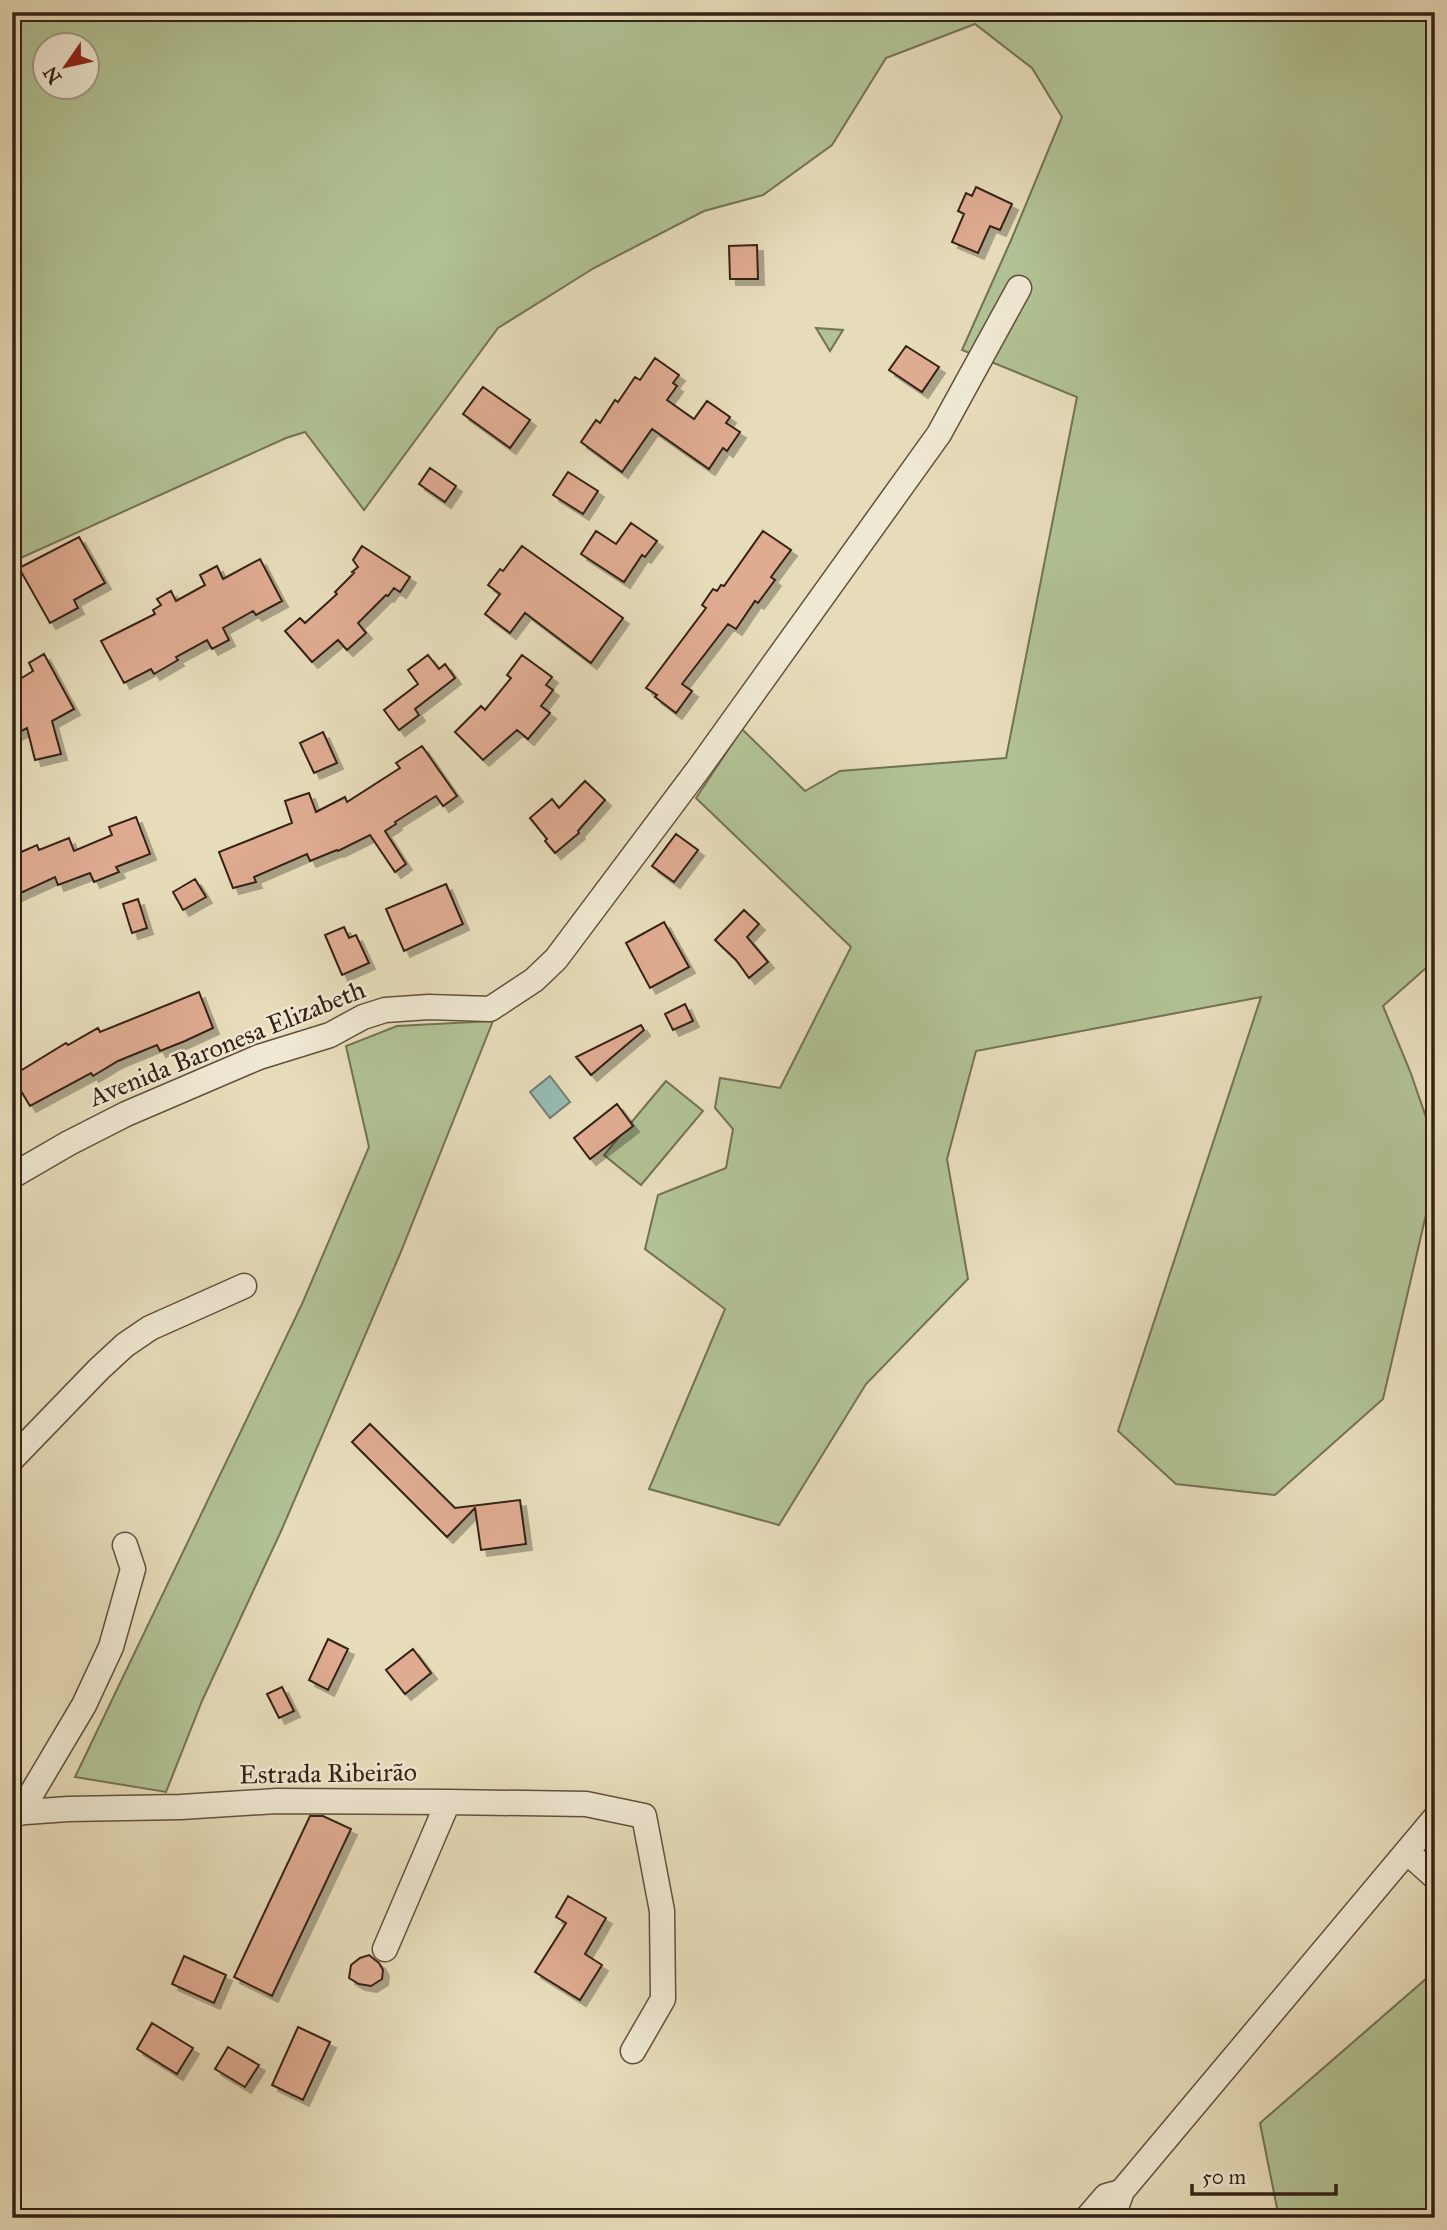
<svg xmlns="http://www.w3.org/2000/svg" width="1447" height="2230" font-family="'IM FELL Great Primer',serif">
  <defs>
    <filter id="shadow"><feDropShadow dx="6" dy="6" stdDeviation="0" flood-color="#0004"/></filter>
  </defs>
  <rect width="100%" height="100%" fill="#e7dcba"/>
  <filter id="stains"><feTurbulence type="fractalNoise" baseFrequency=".00286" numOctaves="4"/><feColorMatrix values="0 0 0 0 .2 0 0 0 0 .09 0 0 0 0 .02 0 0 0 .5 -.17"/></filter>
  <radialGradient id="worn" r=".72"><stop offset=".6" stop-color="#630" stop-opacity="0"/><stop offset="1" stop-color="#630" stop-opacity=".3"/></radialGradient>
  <path fill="#b1c294" stroke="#737254" stroke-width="2" fill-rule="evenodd" d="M12 12H1435V960L1383 1006 1410 1071 1435 1143V1176L1383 1399 1275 1495 1176 1484 1118 1431 1261 997 976 1051 947 1159 968 1279 866 1384 779 1525 649 1489 725 1309 645 1249 658 1195 726 1168 733 1129 715 1108 720 1078 780 1088 851 947 696 798 742 729 805 791 840 771 1006 758 1077 397 962 350 1012 238 1062 117 1032 68 975 24 886 58 832 145 763 195 704 211 594 268 498 328 364 510 305 432 286 438 12 562ZM46 46H88V88H46Z
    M816 328 843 330 830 351Z
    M493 1021 400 1254 282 1529 202 1701 166 1792 75 1777 302 1304 369 1147 346 1046 397 1026Z
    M666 1081 703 1111 641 1185 604 1155Z
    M1427 1978 1435 1982V2218H1279L1260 2123Z"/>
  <path fill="#97bbb3" stroke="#707e74" stroke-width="2" d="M550 1076 570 1102 550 1118 530 1092Z"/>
  <path fill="#dfab91" stroke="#352215" stroke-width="2" filter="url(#shadow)" d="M976 187 1012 204 1000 230 990 226 978 253 952 242 964 214 958 211 966 193 972 196Z
    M757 245 758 279H730L729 246Z
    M906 346 939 367 922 392 889 370Z
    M655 358 679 375 673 383 677 386 667 400 694 419 707 401 730 417 726 423 740 432 727 451 723 448 709 469 652 429 622 472 581 442 596 420 600 423 615 400 618 402 635 377 640 380Z
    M483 387 530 420 510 448 463 414Z
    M430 468 456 486 445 502 419 484Z
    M568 472 598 491 583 514 553 495Z
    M631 523 657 541 645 557 642 555 624 582 581 554 596 531 616 544Z
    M763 531 791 550 771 577 775 580 758 603 755 601 736 629 728 624 682 684 692 691 676 713 655 697 657 695 646 688 706 608 702 605 713 589 717 591 721 585 724 586Z
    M79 537 105 583 74 600 78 608 50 623 19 568Z
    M362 546 410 577 400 592 394 588 388 596 386 595 358 623 366 633 347 650 338 640 312 662 285 631 300 618 305 623 337 594 335 592 354 573 352 572 358 567 353 560Z
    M522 546 623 618 591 663 525 613 510 633 485 614 500 594 488 585 500 569 503 571Z
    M260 559 282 601 256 615 253 611 223 628 229 640 212 649 207 640 176 657 178 660 154 674 151 669 124 683 101 641 155 614 153 610 161 605 157 599 171 591 176 601 205 585 200 575 217 566 223 579Z
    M44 654 74 709 52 721 61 754 35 760 27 728 12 736V684L33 671 29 663Z
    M428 655 439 669 445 664 455 678 415 709 419 715 399 730 384 710 418 684 408 670Z
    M522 655 552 677 546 685 553 690 541 706 550 713 528 739 517 730 483 760 455 732 481 706 485 710 511 678 507 675Z
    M323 732 337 763 314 773 300 743Z
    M422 746 457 796 443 806 436 796 395 822 396 824 385 831 406 864 395 872 370 835 338 851 337 850 310 861 307 854 254 877 256 882 233 888 219 852 292 823 285 801 309 793 316 812 345 797 347 802 400 768 396 763Z
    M585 781 605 800 578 831 579 833 555 853 545 841 547 839 530 818 552 799 559 808Z
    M136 817 150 854 116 867 119 872 94 882 90 873 58 885 55 877 12 897V856L37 845 39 850 69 838 74 851 112 835 109 827Z
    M676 834 698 850 674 882 652 866Z
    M195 879 206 897 183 910 173 892Z
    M446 884 463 924 404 951 386 909Z
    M138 899 147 928 132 933 123 904Z
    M744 910 759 924 747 937 768 962 749 978 736 960 715 940Z
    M664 922 689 967 650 988 626 943Z
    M344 927 349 938 356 935 369 963 342 975 325 935Z
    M199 992 213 1028 185 1041 160 1051 157 1045 118 1061 93 1076 91 1073 30 1106 12 1076 66 1043 68 1045 98 1028 100 1032Z
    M685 1004 693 1021 673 1030 665 1014Z
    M641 1025 644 1030 591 1075 576 1057Z
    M617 1104 633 1126 590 1159 574 1138Z
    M370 1424 455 1508 520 1500 526 1544 481 1550 475 1508 447 1537 352 1442Z
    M328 1639 348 1649 328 1690 309 1680Z
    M413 1649 431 1673 405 1694 386 1670Z
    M282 1687 294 1711 279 1718 267 1694Z
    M310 1816H323L351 1829 272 1996 234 1977Z
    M568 1896 606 1918 585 1954 602 1965 580 2000 535 1972 566 1923 556 1917Z
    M369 1955 379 1963 383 1970 382 1979 371 1986 359 1984 349 1978 351 1965 360 1958Z
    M184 1956 226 1975 214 2003 172 1984Z
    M152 2023 193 2048 177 2074 137 2049Z
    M298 2027 330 2042 303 2100 272 2085Z
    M228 2047 259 2065 245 2087 215 2069Z"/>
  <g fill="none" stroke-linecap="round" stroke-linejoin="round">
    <g stroke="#62503e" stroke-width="27">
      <path id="minor" d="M12 1176 69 1143 126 1114 259 1057 330 1035 363 1017 385 1010 429 1007 490 1009 534 980 556 959 700 767 939 434 1019 288
        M12 1459 99 1369 125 1345 150 1328 244 1286
        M12 1813 68 1809 181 1807 277 1801 448 1802 586 1804 644 1816 662 1911 663 1999 633 2051
        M20 1813 84 1705 111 1647 133 1569 125 1545
        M1407 1852 1435 1877
        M385 1949 448 1802
        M1087 2218 1106 2196 1117 2193
        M1108 2218 1116 2208 1122 2191 1435 1818"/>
    </g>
    <use href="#minor" stroke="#efe8d2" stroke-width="24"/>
  </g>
  <g text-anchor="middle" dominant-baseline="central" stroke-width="5" stroke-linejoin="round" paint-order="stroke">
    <g font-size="26" fill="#352215" stroke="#efe8d2">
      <text transform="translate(227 1043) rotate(-22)">Avenida Baronesa Elizabeth</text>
      <text transform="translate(328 1773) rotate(-1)">Estrada Ribeirão</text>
    </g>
  </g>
  <rect width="1447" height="2230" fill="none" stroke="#e7dcba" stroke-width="42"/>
  <rect x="14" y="14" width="1419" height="2202" fill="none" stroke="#352215" stroke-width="3.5"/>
  <rect x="21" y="21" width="1405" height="2188" fill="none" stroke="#352215" stroke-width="2"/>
  <g transform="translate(66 66) rotate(236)"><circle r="33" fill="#efe8d2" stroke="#a59986" stroke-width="2"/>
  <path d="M0-5L12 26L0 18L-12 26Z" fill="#8f2418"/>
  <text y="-10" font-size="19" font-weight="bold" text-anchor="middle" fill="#352215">N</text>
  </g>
  <path d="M1192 2184v10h144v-10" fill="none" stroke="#352215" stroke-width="3.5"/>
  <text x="1202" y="2184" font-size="21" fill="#352215" stroke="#efe8d2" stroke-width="5" paint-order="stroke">50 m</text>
  <rect width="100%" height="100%" filter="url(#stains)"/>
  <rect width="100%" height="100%" fill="url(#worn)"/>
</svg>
